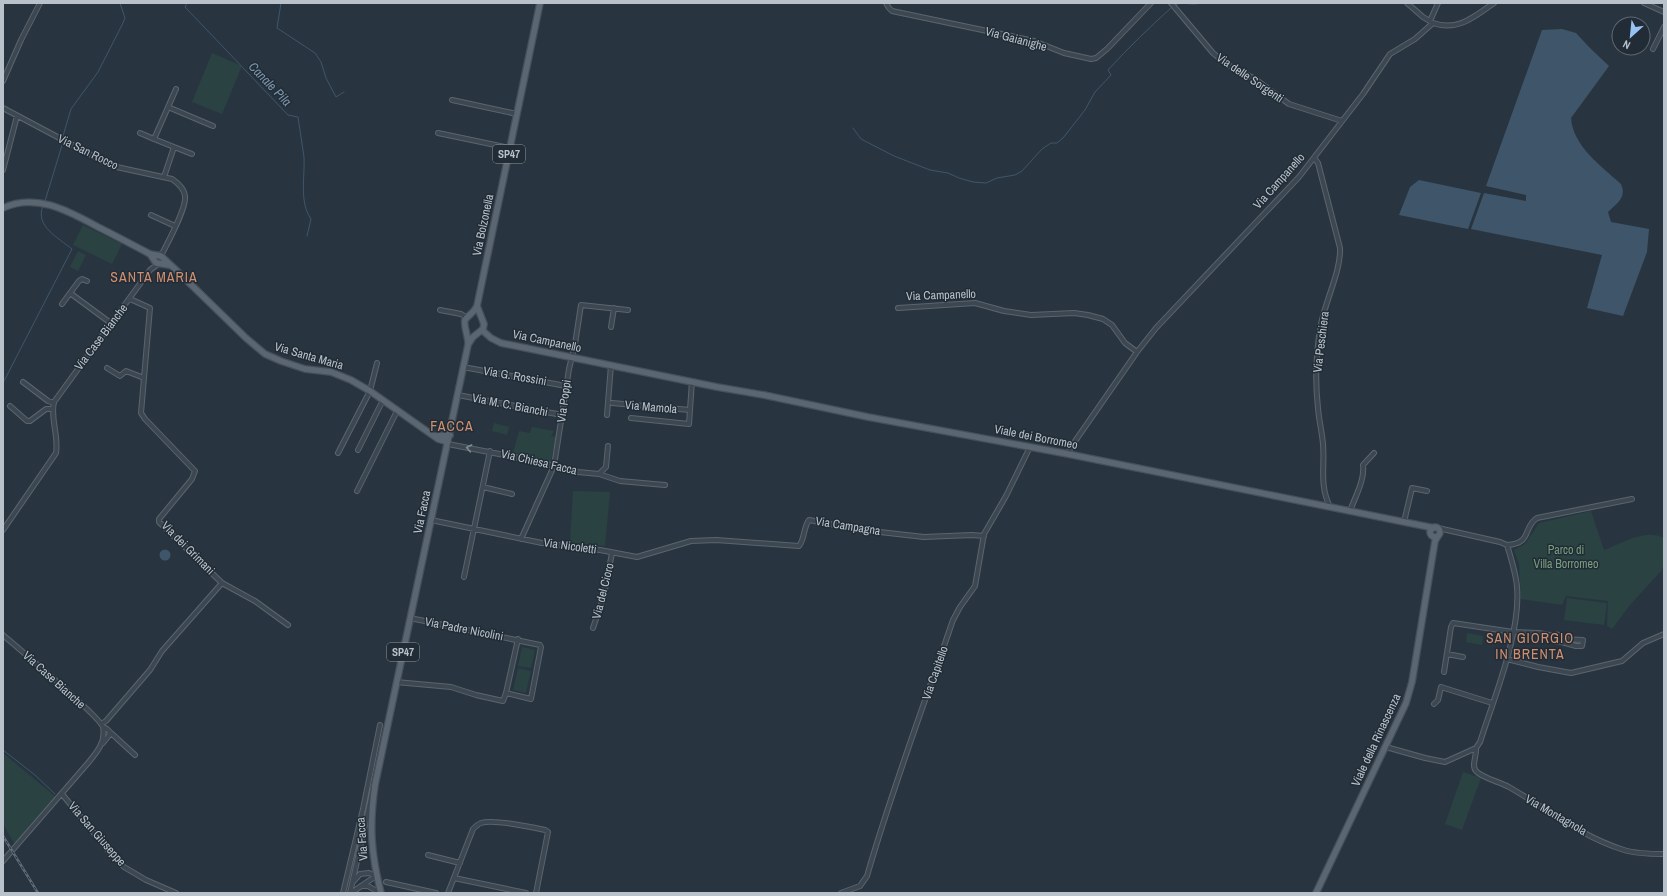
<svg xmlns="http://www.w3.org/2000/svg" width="1667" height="896" font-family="'Archivo Narrow',sans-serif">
  <rect width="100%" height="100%" fill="#283541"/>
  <path fill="#2a4242" d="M212 53 242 66 222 114 192 102Z
    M83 225 122 244 112 264 73 245Z
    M78 251 86 255 78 271 70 267Z
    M494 423 509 427 507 435 492 431Z
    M532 427 554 431 551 436 556 437 551 462 513 453 519 431 530 433Z
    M573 491 610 492 605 546 570 543Z
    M1591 511 1604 550C1622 543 1645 528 1664 538V565L1661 571 1630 605 1612 629 1607 626 1608 601 1566 596 1562 605 1521 599 1519 564 1514 550 1525 544 1539 523Z
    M1567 598 1607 603 1604 625 1564 620Z
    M1467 633 1483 636 1482 645 1466 642Z
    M522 647 535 650 531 668 518 666Z
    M518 668 531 671 526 693 513 690Z
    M3 753 56 797 15 845 3 824Z
    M1463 772 1481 778 1462 830 1445 824Z"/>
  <path fill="#3f5569" d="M1562 29 1576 33 1589 47 1609 66 1571 118C1573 146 1601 166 1621 184 1627 198 1617 203 1608 212L1611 222 1649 229 1647 252 1623 316 1587 308 1602 255 1471 229 1484 193 1526 201V195L1486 186 1542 30Z
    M1419 180 1481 193 1468 229 1399 215 1410 187Z
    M159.5 555a5.5 5.5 0 1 1 11 0a5.5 5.5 0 1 1-11 0Z"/>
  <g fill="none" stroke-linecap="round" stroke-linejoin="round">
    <path stroke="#3f5569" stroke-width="1" d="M187 3 185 7 288 115 298 117C300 130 302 144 304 157 305 177 299 202 311 219L307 236
      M281 3 277 28 315 53 321 62 326 78 336 97 344 92
      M1175 5C1183 1 1192 6 1201 3
      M853 128 861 139 894 156 930 170 948 173 959 178 973 182 986 183 997 178 1015 175 1022 171 1042 149 1051 143H1057L1063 138 1085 110 1095 92 1111 75 1108 70C1128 48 1150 27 1172 7
      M63 136 71 109 98 72 122 25 125 18 120 3
      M45 201 63 142
      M3 383 72 249C59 238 34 226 43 206
      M3 750 35 775 55 794"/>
    <g stroke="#5a656e" stroke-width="6">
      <path id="minor" d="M886 3 889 8 892 11 1011 36 1034 41 1064 53 1091 59 1096 58 1107 49 1151 3
        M1171 3 1213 53 1226 64 1255 79 1289 104 1342 121
        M1407 3 1423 17 1433 23
        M1644 3 1664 12
        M1430 21 1438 3
        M1653 49 1664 27
        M3 81 21 40 40 3
        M452 100 517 114
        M168 107 213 126
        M3 108 112 166 172 179C178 183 184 188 185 196 187 207 169 240 163 252L159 256
        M140 133 154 139
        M438 133 510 148
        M174 147 192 154
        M1315 159 1318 163 1340 248C1341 271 1326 299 1321 324 1316 351 1315 381 1318 408 1319 421 1322 432 1323 444 1325 468 1319 484 1330 507
        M3 170 17 116
        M164 177 174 147 154 139 176 89
        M151 215 175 226
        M70 293 112 324
        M62 304 79 281 82 279 87 281
        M898 308 975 303 1004 311 1031 315 1074 313 1088 315 1103 319 1112 325 1125 343 1137 352
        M440 310 461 314 467 318
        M611 327 614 308
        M463 367 566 386
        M107 368 120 376 126 371 144 378
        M23 382 48 401 54 403
        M458 395 562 415
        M612 403 690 410
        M10 406 27 421H30L46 409H53
        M607 415 611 365
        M631 418 689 424 692 381
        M448 444 535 461 578 472 599 474 606 467 608 446
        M358 450 383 400
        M338 453 370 391 377 363
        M1068 454 1071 447 1137 352 1156 328 1299 177 1363 94 1390 54 1415 39 1433 23C1458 32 1475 16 1494 3
        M599 474 620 481 665 485
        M483 487 512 494
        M357 491 397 411
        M1350 511C1355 497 1365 480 1363 465L1374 453
        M431 520 542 543 600 550 637 557 691 541 716 540 799 546C805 539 803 528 809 520L862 530 924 537 972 535 984 536
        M1404 522 1412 488 1427 491
        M3 530 56 453C59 435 50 419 54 402L150 270 158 264
        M521 539 554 466 569 369 575 344 581 305 628 310
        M1507 545C1533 543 1522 528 1537 518L1632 499
        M464 577 490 451
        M222 583 255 601 288 625
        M410 618 540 645 541 647 531 699 506 693 518 639
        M593 628 604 595 612 553
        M1553.5 638a3.5 3.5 0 1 1 7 0a3.5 3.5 0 1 1-7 0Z
        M3 635C17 647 100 717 103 727 106 742 97 752 88 763L3 861
        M1558 641 1576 646H1582L1583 640 1561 639
        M1447 654 1463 657
        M1507 659 1538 667 1571 673 1622 661 1643 643 1664 634
        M1444 672 1451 627 1453 623 1513 632 1539 633 1554 636
        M396 682 451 687 476 695 503 701 506 693
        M1434 704 1438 700 1441 687 1492 703
        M101 724 106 721 150 670 162 651 222 583 159 522V519L192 479 195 471 145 419 141 413 150 308 130 299
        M111 733 135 755
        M103 743 111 733 107 729 103 727
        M1386 747 1425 758 1445 762 1476 748 1480 742C1494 698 1521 633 1517 587 1516 574 1511 558 1507 545L1500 542 1438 528
        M1476 748C1477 755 1471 766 1476 771 1482 778 1500 782 1509 787 1547 809 1582 837 1624 850 1637 854 1651 854 1664 854
        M62 794 111 854 124 867 146 880 176 893
        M428 855 460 863
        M454 878 526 893
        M353 882 360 874 369 873 376 876
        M386 882 436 893
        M361 886H368L380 893
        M343 893 363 809 380 725
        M350 893 373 789
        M351 893 376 876
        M448 893 473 829C476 826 478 824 481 823 493 819 531 827 545 830L548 832 536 893
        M841 893 860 886 867 876C892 789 924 705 953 620L960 607 975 586 984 534 1006 496 1030 447"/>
    </g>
    <g stroke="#46505a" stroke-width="8">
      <path id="major" d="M3 208C36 192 70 212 98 227 116 236 133 245 150 254L161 256 176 270 246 338 265 354 281 361 305 369 331 372 351 380 370 391 438 439 448 442
        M150 254 156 263 169 265
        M482 330 491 338 501 343 717 387 764 395 868 417 1068 454 1434 528
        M469 343 473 337 483 329 484 324 477 306
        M435 436 450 435
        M1430 532a5 5 0 1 1 10 0a5 5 0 1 1-10 0Z
        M381 893C371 854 369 825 375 785L468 345C469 338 463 325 465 320 468 315 474 313 477 306L540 3
        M1316 893 1406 703 1412 682 1435 541 1438 536"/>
    </g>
    <use href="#minor" stroke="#3c4751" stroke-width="4"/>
    <use href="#major" stroke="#5a6671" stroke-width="5.5"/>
    <g stroke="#5f6b77" stroke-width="2.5">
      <path id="rail" d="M3 836 38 893"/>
    </g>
    <use href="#rail" stroke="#212c36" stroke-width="1" stroke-dasharray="3" stroke-linecap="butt"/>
  </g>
  <defs><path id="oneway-chevron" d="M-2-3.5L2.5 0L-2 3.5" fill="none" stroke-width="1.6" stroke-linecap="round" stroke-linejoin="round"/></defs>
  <use stroke="#818b94" href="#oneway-chevron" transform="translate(469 448) rotate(-169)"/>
  <g text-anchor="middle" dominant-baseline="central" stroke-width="3" stroke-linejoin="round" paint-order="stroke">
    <g fill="#212c36" stroke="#8b959e" stroke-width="1">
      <rect x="493" y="145" width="32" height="18" rx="3"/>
      <rect x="387" y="643" width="32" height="18" rx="3"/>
    </g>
    <g font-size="11" font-weight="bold" fill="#b9c2cb">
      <text x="509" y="154">SP47</text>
      <text x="403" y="652">SP47</text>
    </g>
    <g font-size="12" fill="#b9c2cb" stroke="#212c36">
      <text transform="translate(1016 39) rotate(15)">Via Gaianighe</text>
      <text transform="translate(1250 78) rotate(34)">Via delle Sorgenti</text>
      <text transform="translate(88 152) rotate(26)">Via San Rocco</text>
      <text transform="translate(1279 181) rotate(-48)">Via Campanello</text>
      <text transform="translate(483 225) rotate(-78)">Via Bolzonella</text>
      <text transform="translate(941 295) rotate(-2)">Via Campanello</text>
      <text transform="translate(101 337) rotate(-53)">Via Case Bianche</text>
      <text transform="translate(547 341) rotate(12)">Via Campanello</text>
      <text transform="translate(1321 342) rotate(-83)">Via Peschiera</text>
      <text transform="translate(309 356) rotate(16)">Via Santa Maria</text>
      <text transform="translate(515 376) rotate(10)">Via G. Rossini</text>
      <text transform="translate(564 401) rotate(-82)">Via Poppi</text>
      <text transform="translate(510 405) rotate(11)">Via M. C. Bianchi</text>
      <text transform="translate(651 407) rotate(5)">Via Mamola</text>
      <text transform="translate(1036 437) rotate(11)">Viale dei Borromeo</text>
      <text transform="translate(539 462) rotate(13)">Via Chiesa Facca</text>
      <text transform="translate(422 512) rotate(-78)">Via Facca</text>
      <text transform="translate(848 526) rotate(9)">Via Campagna</text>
      <text transform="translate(570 546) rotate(8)">Via Nicoletti</text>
      <text transform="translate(188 548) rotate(45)">Via dei Grimani</text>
      <text transform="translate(603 591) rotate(-76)">Via del Cioro</text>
      <text transform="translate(464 629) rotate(11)">Via Padre Nicolini</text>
      <text transform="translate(935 673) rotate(-71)">Via Capitello</text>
      <text transform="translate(54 680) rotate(42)">Via Case Bianche</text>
      <text transform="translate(1376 740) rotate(-65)">Viale della Rinascenza</text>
      <text transform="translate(1556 815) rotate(30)">Via Montagnola</text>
      <text transform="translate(97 834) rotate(49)">Via San Giuseppe</text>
      <text transform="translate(362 839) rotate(-94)">Via Facca</text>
    </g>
    <g font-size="12" fill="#799f7e" stroke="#212c36">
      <text x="1566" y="550">Parco di<tspan x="1566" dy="14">Villa Borromeo</tspan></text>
    </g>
    <g font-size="13" font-style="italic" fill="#7c96ab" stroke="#212c36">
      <text transform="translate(270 84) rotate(46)">Canale Pila</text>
    </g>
    <g font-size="14" letter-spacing="1" fill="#d08f6f" stroke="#212c36">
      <text x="154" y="277">SANTA MARIA</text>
      <text x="452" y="426">FACCA</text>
      <text x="1530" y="638">SAN GIORGIO<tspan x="1530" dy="16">IN BRENTA</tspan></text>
    </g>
  </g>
  <rect width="1667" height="896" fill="none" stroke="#b9c2cb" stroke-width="8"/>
  <g transform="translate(1631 36) rotate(207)"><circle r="19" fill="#212c36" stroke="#5e6872"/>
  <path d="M0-3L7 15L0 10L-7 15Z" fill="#97c3f2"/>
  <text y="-6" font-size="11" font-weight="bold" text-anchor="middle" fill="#b9c2cb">N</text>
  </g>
</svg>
